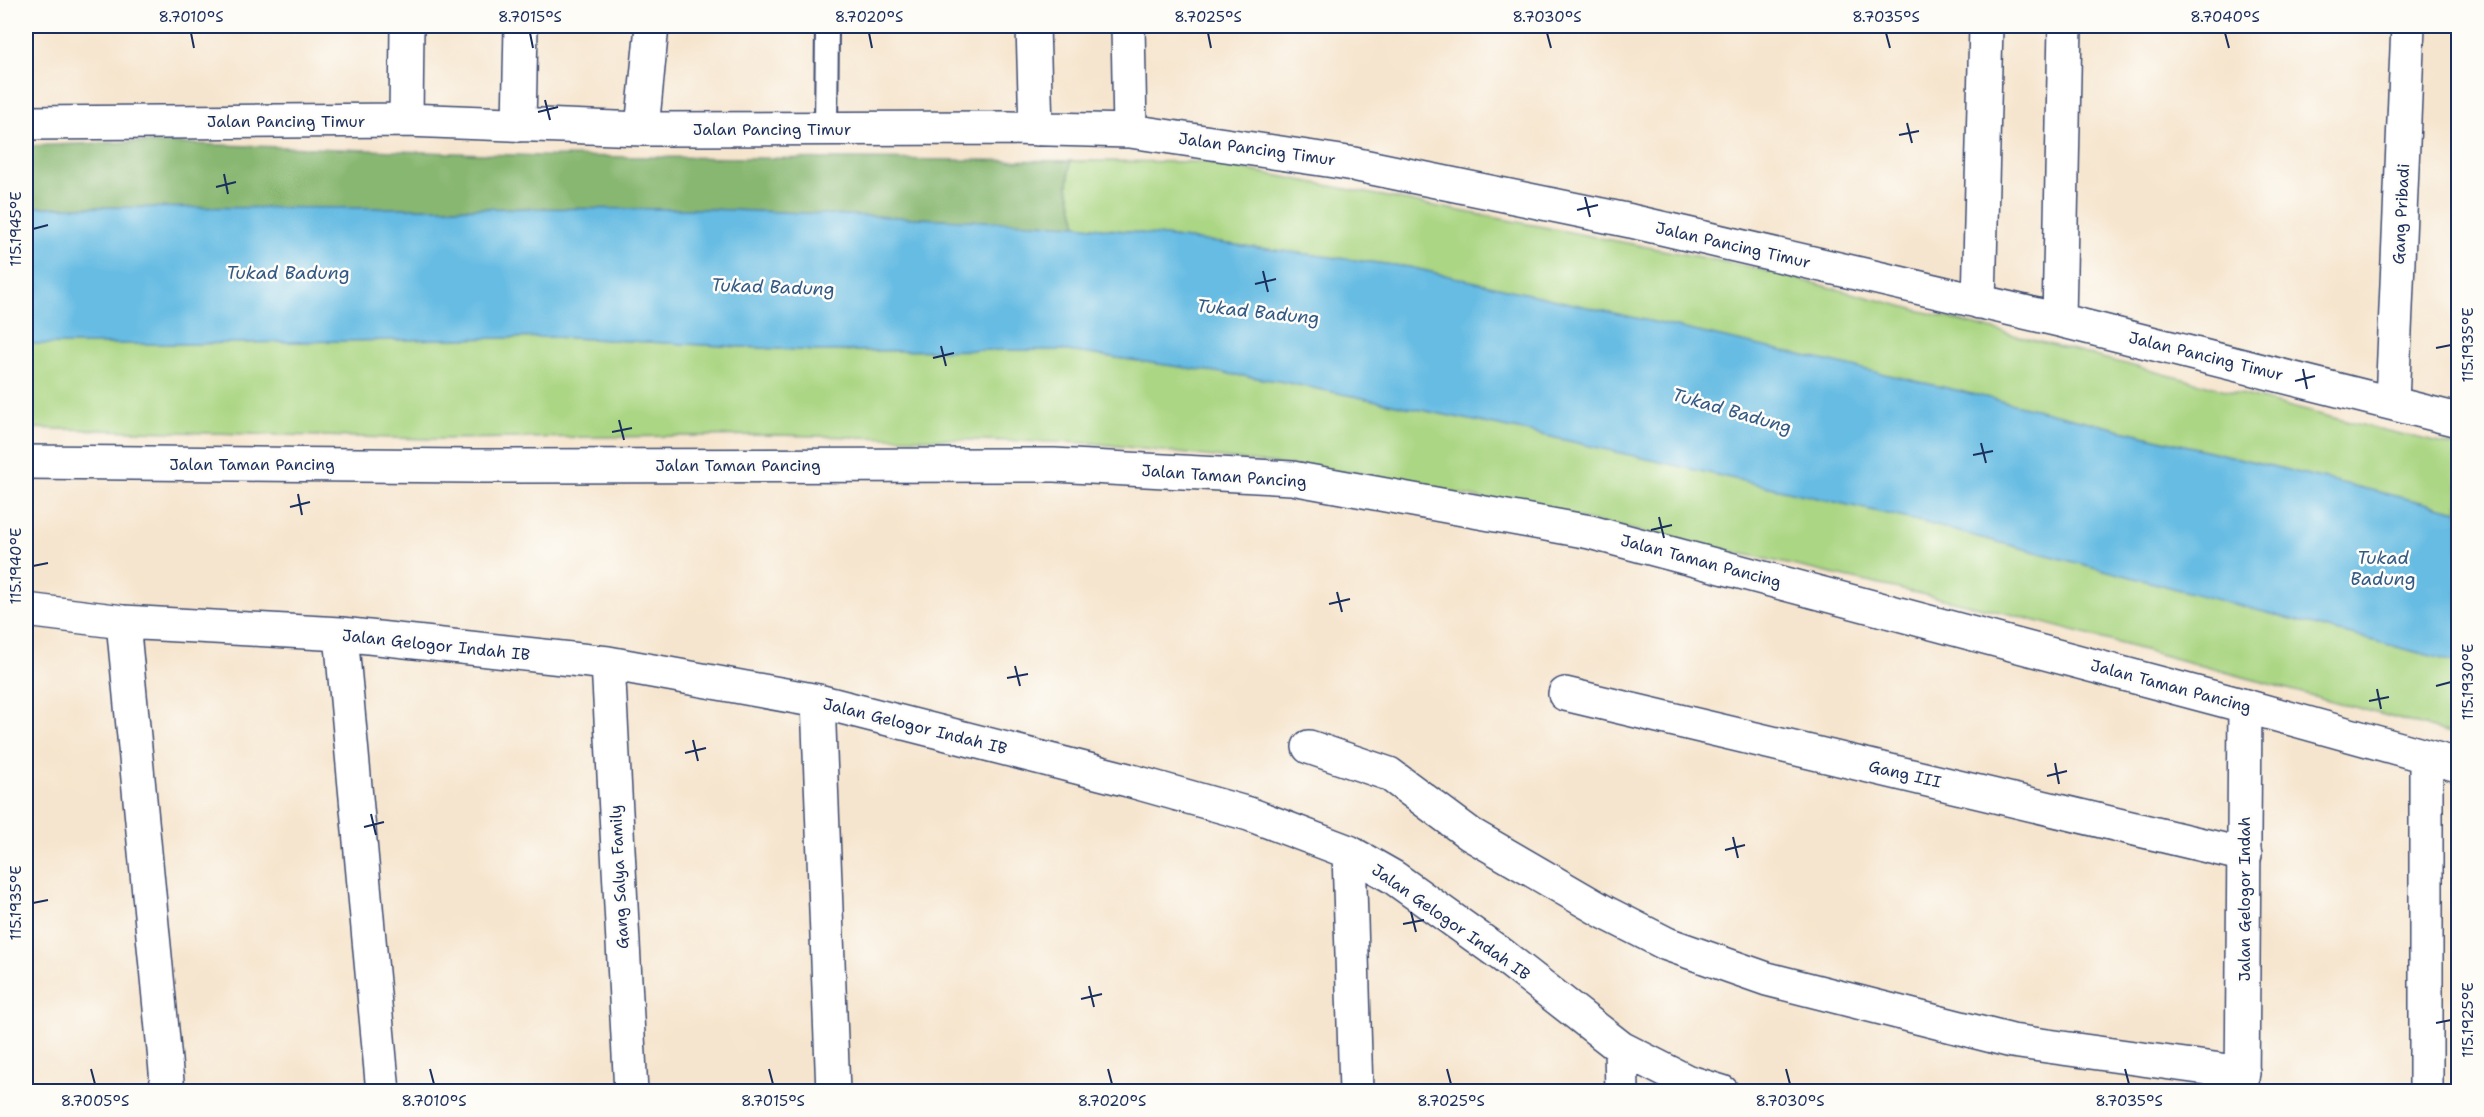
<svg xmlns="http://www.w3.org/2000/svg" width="2484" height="1117" font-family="'Shantell Sans',sans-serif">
  <rect width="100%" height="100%" fill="#fdfcf7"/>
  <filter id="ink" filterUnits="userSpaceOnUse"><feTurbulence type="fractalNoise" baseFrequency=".0167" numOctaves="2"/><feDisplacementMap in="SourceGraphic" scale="12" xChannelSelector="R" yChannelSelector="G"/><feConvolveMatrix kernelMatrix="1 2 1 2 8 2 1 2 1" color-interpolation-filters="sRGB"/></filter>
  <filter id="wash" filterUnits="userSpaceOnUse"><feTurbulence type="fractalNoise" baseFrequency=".008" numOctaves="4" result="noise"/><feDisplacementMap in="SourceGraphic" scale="24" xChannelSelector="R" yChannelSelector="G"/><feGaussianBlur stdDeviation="1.35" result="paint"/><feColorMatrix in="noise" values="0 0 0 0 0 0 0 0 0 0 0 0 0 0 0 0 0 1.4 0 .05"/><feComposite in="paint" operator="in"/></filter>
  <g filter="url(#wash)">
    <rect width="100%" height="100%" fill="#f6e5ce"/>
    <path fill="#abd683" stroke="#638270" stroke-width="1.5" d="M1070 161 1206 162 1751 267 2353 423 2458 447V511L1960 391 1409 267 1077 225 1068 187Z
      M553 337 818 351 1061 350 1279 381 1534 433 1918 521 2458 663V735L2014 615 1686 541 1363 474 1091 443 775 435 430 439 26 428V344H188Z"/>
    <path fill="#88b771" stroke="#527368" stroke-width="1.5" d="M132 142 542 156 1070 161 1068 187 1077 225 708 209 26 207V146Z"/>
    <path fill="#66bce3" stroke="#4076a0" stroke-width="1.5" d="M26 207 708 209 1077 225 1409 267 1960 391 2458 511V663L1918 521 1534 433 1279 381 1061 350 818 351 553 337 188 344H26Z"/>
  </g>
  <g filter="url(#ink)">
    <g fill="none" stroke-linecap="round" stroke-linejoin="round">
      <g stroke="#3c4a6f" stroke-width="26">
        <path id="service" d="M826 129 827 26"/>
      </g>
      <g stroke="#3c4a6f" stroke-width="36">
        <path id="minor" d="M1033 26 1036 129
          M1128 26 1130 131
          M406 120 407 26
          M26 123 406 120 642 129 1009 128 1130 131 1348 163 1631 221 2059 320 2458 420
          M519 125 521 26
          M642 129 652 26
          M1979 302 1986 26
          M2059 320 2065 26
          M2392 402 2408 26
          M26 610 123 622 341 634 608 663 818 701 1128 780 1249 814 1349 852 1393 877 1502 955 1621 1048 1686 1081 1722 1092
          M123 622 168 1092
          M341 634 383 1092
          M608 663 631 1092
          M1565 694 2245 855
          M818 701 833 1092
          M1309 747 1389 774 1470 834 1606 913 1667 944 1767 979 2012 1041 2243 1073
          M2426 758V1092
          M1349 852 1356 1092
          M1621 1048 1622 1092"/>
      </g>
      <g stroke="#3c4a6f" stroke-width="36">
        <path id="tertiary" d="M26 462 472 466 1054 465 1292 478 1590 532 2245 706 2458 765
          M2242 1092 2245 706"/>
      </g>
      <use href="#service" stroke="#fff" stroke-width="22"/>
      <use href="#minor" stroke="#fff" stroke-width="33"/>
      <use href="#tertiary" stroke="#fff" stroke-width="33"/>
    </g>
  </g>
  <path fill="none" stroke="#1b2f5e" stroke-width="2" d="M191 33 194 48M530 33 533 48M869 33 872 48M1208 33 1211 48M1547 33 1551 48M1886 33 1890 48M2225 33 2229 48M545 100 550 120M538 112 558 107M1907 123 1912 143M1899 135 1919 131M224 174 228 194M216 187 236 182M1585 197 1590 217M1577 210 1598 205M33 229 48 225M1263 271 1268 292M1255 284 1276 279M941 346 946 366M2436 348 2451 345M933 358 954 353M2303 369 2307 389M2295 381 2315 376M619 420 624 440M612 432 632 428M1981 443 1986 463M1973 455 1993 451M298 494 302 515M290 507 310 502M1659 517 1664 538M1651 530 1672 525M33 566 48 563M1337 592 1342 612M1329 604 1350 599M1015 666 1020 686M1007 678 1028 674M2436 686 2451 682M2377 689 2381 709M2369 701 2389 697M693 740 698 761M685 753 706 748M2055 763 2059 784M2047 776 2067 771M371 814 376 835M364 827 384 822M1733 837 1738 858M1725 850 1745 845M33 903 48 900M1411 912 1416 932M1403 924 1424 920M1089 986 1094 1007M1081 999 1102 994M2436 1023 2451 1020M91 1069 95 1084M430 1069 434 1084M769 1069 773 1084M1108 1069 1112 1084M1447 1069 1451 1084M1786 1069 1790 1084M2125 1069 2129 1084"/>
  <g text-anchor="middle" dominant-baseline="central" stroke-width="5" stroke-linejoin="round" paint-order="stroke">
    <g font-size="16" fill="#1b2f5e" stroke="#fdfcf7">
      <text x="286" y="121">Jalan Pancing Timur</text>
      <text x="772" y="129">Jalan Pancing Timur</text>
      <text transform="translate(1257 149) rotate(8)">Jalan Pancing Timur</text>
      <text transform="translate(2401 214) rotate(-87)">Gang Pribadi</text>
      <text transform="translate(1733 245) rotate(13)">Jalan Pancing Timur</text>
      <text transform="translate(2206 356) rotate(14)">Jalan Pancing Timur</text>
      <text x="252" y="464">Jalan Taman Pancing</text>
      <text x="738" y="465">Jalan Taman Pancing</text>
      <text transform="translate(1224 476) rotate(4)">Jalan Taman Pancing</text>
      <text transform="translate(1701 561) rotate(15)">Jalan Taman Pancing</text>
      <text transform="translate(436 645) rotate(6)">Jalan Gelogor Indah IB</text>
      <text transform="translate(2171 686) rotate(15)">Jalan Taman Pancing</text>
      <text transform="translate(915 726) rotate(14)">Jalan Gelogor Indah IB</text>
      <text transform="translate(1905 774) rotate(13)">Gang III</text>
      <text transform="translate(619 877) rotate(-93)">Gang Salya Family</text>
      <text transform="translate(2244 899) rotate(-90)">Jalan Gelogor Indah</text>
      <text transform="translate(1451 922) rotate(35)">Jalan Gelogor Indah IB</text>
    </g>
    <g font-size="18" font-style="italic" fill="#325986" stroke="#fdfcf7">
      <text x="288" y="273">Tukad Badung</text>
      <text transform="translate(773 287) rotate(2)">Tukad Badung</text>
      <text transform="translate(1258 312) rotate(6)">Tukad Badung</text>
      <text transform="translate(1732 411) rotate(16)">Tukad Badung</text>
      <text x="2383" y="558">Tukad<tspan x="2383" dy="21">Badung</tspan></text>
    </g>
  </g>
  <rect width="2484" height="1117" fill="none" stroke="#fdfcf7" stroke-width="66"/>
  <rect x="33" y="33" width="2418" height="1051" fill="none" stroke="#1b2f5e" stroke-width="2"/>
  <g font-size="15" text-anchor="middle" fill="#1b2f5e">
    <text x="191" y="22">8.7010°S</text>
    <text x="530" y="22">8.7015°S</text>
    <text x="869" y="22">8.7020°S</text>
    <text x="1208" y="22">8.7025°S</text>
    <text x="1547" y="22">8.7030°S</text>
    <text x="1886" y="22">8.7035°S</text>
    <text x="2225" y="22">8.7040°S</text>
    <text transform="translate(16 229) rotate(-90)" y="5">115.1945°E</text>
    <text transform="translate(2468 345) rotate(-90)" y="5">115.1935°E</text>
    <text transform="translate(16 566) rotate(-90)" y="5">115.1940°E</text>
    <text transform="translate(2468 682) rotate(-90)" y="5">115.1930°E</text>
    <text transform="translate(16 903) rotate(-90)" y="5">115.1935°E</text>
    <text transform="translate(2468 1020) rotate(-90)" y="5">115.1925°E</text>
    <text x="95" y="1106">8.7005°S</text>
    <text x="434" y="1106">8.7010°S</text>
    <text x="773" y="1106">8.7015°S</text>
    <text x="1112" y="1106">8.7020°S</text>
    <text x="1451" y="1106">8.7025°S</text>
    <text x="1790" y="1106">8.7030°S</text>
    <text x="2129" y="1106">8.7035°S</text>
  </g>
</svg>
